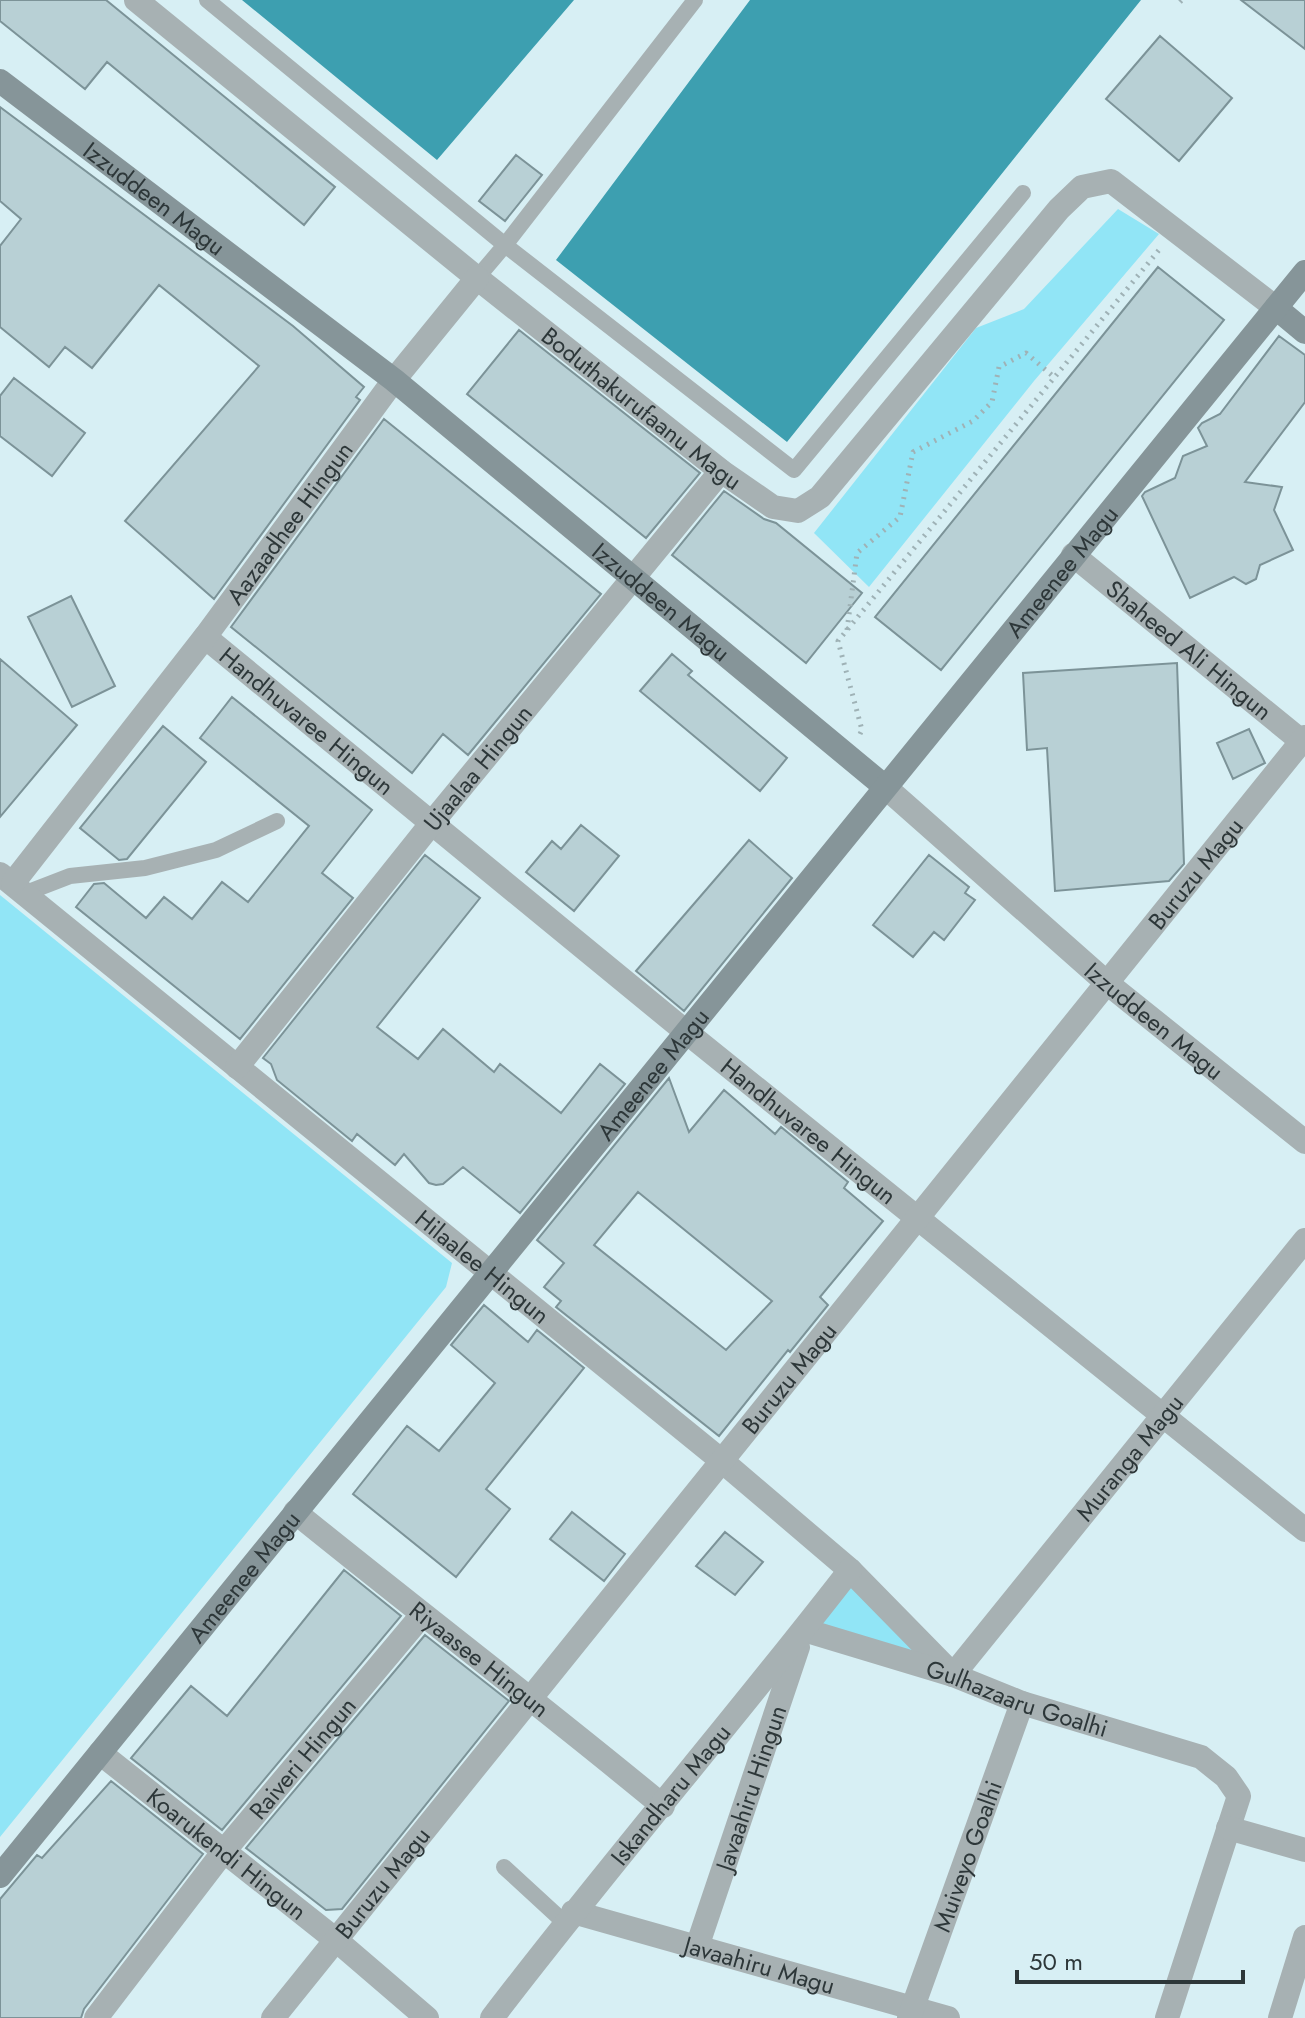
<svg xmlns="http://www.w3.org/2000/svg" width="1305" height="2018" font-family="Jost,sans-serif">
  <rect width="100%" height="100%" fill="#d7eff4"/>
  <path fill="#91e5f6" d="M1118 209 1159 234 1034 381 869 587 814 533 976 328 1024 309Z
    M0 895 452 1263 446 1287 0 1837Z
    M850 1570 953 1675 804 1630Z"/>
  <path fill="#3d9fb0" d="M242 0H574L437 160Z
    M750 0H1141L787 442 556 260Z"/>
  <path fill="#b8d0d5" stroke="#7c9398" stroke-width="2" fill-rule="evenodd" d="M0 0H106L335 187 304 225 107 62 85 89 0 21Z
    M1241 0H1305V49Z
    M1160 36 1232 98 1179 161 1106 99Z
    M0 107 293 326 364 387 356 397 360 400 214 599 125 521 259 366 159 285 92 368 65 347 49 367 0 327V246L21 219 0 201Z
    M516 155 542 175 505 221 479 201Z
    M1158 267 1224 320 941 670 875 617Z
    M519 330 700 473 646 538 467 394Z
    M1279 336 1305 355V402L1245 482 1282 487 1274 510 1293 550 1260 565 1256 579 1246 584 1234 577 1190 598 1142 496 1145 492 1175 478 1183 456 1207 446 1198 428 1202 423 1220 414Z
    M14 378 85 433 52 476 0 436V396Z
    M384 419 601 594 468 755 443 734 412 773 231 627Z
    M724 491 764 519 776 523 862 593 806 663 672 555Z
    M71 596 115 686 72 707 28 617Z
    M672 654 692 671 688 675 787 758 760 791 640 691Z
    M0 659 77 725 0 817Z
    M1177 663 1184 864 1169 881 1055 891 1047 748 1027 750 1023 673Z
    M232 697 372 810 322 873 353 898 240 1039 76 907 94 884 104 883 146 918 164 897 192 919 222 882 248 902 309 826 200 738Z
    M163 726 206 762 127 859 119 860 80 828Z
    M1249 729 1265 763 1233 779 1217 743Z
    M581 825 619 856 574 911 526 872 552 841 561 849Z
    M749 840 792 878 684 1011 636 971Z
    M425 855 480 898 377 1027 418 1059 443 1029 494 1072 500 1064 561 1113 600 1064 625 1084 520 1213 463 1167 443 1184 436 1185 429 1183 404 1154 395 1165 357 1134 352 1141 277 1080 271 1064 263 1058Z
    M929 855 969 887 965 893 975 900 944 940 934 932 913 957 873 925Z
    M669 1078 689 1132 724 1090 775 1134 781 1127 848 1182 844 1188 883 1221 820 1297 828 1305 790 1352 788 1350 719 1436 556 1307 561 1301 544 1287 564 1263 537 1240ZM638 1192 772 1301 726 1350 594 1245Z
    M484 1305 528 1342 537 1330 584 1368 486 1489 510 1509 456 1577 353 1494 407 1426 439 1451 495 1383 451 1345Z
    M572 1512 625 1554 604 1581 550 1539Z
    M725 1532 763 1562 735 1595 696 1566Z
    M344 1570 401 1616 222 1830 131 1758 191 1686 227 1716Z
    M425 1635 509 1701 342 1909 326 1910 246 1848Z
    M111 1781 203 1854 84 2009 81 2018H0V1899L37 1855 42 1858Z"/>
  <g fill="none" stroke-linecap="round" stroke-linejoin="round">
    <path stroke="#9fb2b6" stroke-width="5" stroke-dasharray="2 6" stroke-linecap="butt" d="M1180 2 1182 0
      M847 630 857 553 900 517 913 452 973 421 992 402 999 367 1026 353 1054 377
      M860 734 862 730 838 641 1159 250"/>
    <path stroke="#a7b1b3" stroke-width="16" d="M207 0 505 245 477 278
      M695 0 505 245 794 470 1023 193
      M26 893 70 876 145 868 216 850 277 821
      M504 1867 565 1923"/>
    <g stroke="#a7b1b3" stroke-width="24">
      <path id="s1" d="M136 0 477 278 721 471 773 507 798 511 820 497 1059 209 1082 187 1111 181 1276 308"/>
      <path id="s2" d="M1073 555 1305 744"/>
      <path id="s3" d="M205 637 685 1031 1305 1530"/>
      <path id="s4" d="M884 786 1107 983 1305 1142"/>
      <path id="s5" d="M0 874 722 1461 850 1570 953 1675"/>
      <path id="s6" d="M13 883 205 637 394 380 477 278"/>
      <path id="s7" d="M237 1067 431 824 721 471"/>
      <path id="s8" d="M295 1512C417 1611 542 1706 663 1806"/>
      <path id="s9" d="M804 1630 953 1675 1022 1703 1201 1757 1226 1777 1239 1796 1167 2018"/>
      <path id="s10" d="M953 1675 1305 1240"/>
      <path id="s11" d="M100 1753 336 1940 427 2018"/>
      <path d="M1228 1828 1305 1850"/>
      <path id="s12" d="M573 1912 948 2018"/>
      <path id="s13" d="M697 1947 798 1647"/>
      <path id="s14" d="M96 2018 224 1851 422 1615"/>
      <path id="s15" d="M273 2018 1305 737"/>
      <path id="s16" d="M492 2018C608 1866 733 1721 850 1570"/>
      <path id="s17" d="M909 2018 1022 1703"/>
      <path d="M1280 2018 1305 1937"/>
    </g>
    <g stroke="#869599" stroke-width="24">
      <path id="s18" d="M0 81 394 380 884 786"/>
      <path d="M1276 308 1305 332"/>
      <path id="s19" d="M0 1876 1305 272"/>
    </g>
  </g>
  <g text-anchor="middle" dominant-baseline="central" stroke-width="7" stroke-linejoin="round" paint-order="stroke">
    <g font-size="24" fill="#2d3739" stroke="#d7eff4">
      <text stroke="none"><textPath href="#s18" startOffset="194">Izzuddeen Magu</textPath></text>
      <text stroke="none"><textPath href="#s1" startOffset="650">Boduthakurufaanu Magu</textPath></text>
      <text stroke="none"><textPath href="#s6" startOffset="454">Aazaadhee Hingun</textPath></text>
      <text stroke="none"><textPath href="#s19" startOffset="1682">Ameenee Magu</textPath></text>
      <text stroke="none"><textPath href="#s18" startOffset="842">Izzuddeen Magu</textPath></text>
      <text stroke="none"><textPath href="#s2" startOffset="150">Shaheed Ali Hingun</textPath></text>
      <text stroke="none"><textPath href="#s3" startOffset="132">Handhuvaree Hingun</textPath></text>
      <text stroke="none"><textPath href="#s7" startOffset="384">Ujaalaa Hingun</textPath></text>
      <text stroke="none"><textPath href="#s15" startOffset="1470">Buruzu Magu</textPath></text>
      <text stroke="none"><textPath href="#s4" startOffset="358">Izzuddeen Magu</textPath></text>
      <text stroke="none"><textPath href="#s19" startOffset="1034">Ameenee Magu</textPath></text>
      <text stroke="none"><textPath href="#s3" startOffset="780">Handhuvaree Hingun</textPath></text>
      <text stroke="none"><textPath href="#s5" startOffset="622">Hilaalee Hingun</textPath></text>
      <text stroke="none"><textPath href="#s15" startOffset="822">Buruzu Magu</textPath></text>
      <text stroke="none"><textPath href="#s10" startOffset="280">Muranga Magu</textPath></text>
      <text stroke="none"><textPath href="#s19" startOffset="386">Ameenee Magu</textPath></text>
      <text stroke="none"><textPath href="#s8" startOffset="236">Riyaasee Hingun</textPath></text>
      <text stroke="none"><textPath href="#s9" startOffset="224">Gulhazaaru Goalhi</textPath></text>
      <text stroke="none"><textPath href="#s14" startOffset="332">Raiveri Hingun</textPath></text>
      <text stroke="none"><textPath href="#s13" startOffset="168">Javaahiru Hingun</textPath></text>
      <text stroke="none"><textPath href="#s16" startOffset="286">Iskandharu Magu</textPath></text>
      <text stroke="none"><textPath href="#s11" startOffset="162">Koarukendi Hingun</textPath></text>
      <text stroke="none"><textPath href="#s17" startOffset="172">Muiveyo Goalhi</textPath></text>
      <text stroke="none"><textPath href="#s15" startOffset="174">Buruzu Magu</textPath></text>
      <text stroke="none"><textPath href="#s12" startOffset="194">Javaahiru Magu</textPath></text>
    </g>
  </g>
  <path d="M1017 1970v12h226v-12" fill="none" stroke="#2d3739" stroke-width="4"/>
  <text x="1029" y="1970" font-size="24" fill="#2d3739" stroke="#d7eff4" stroke-width="6" paint-order="stroke">50 m</text>
</svg>
